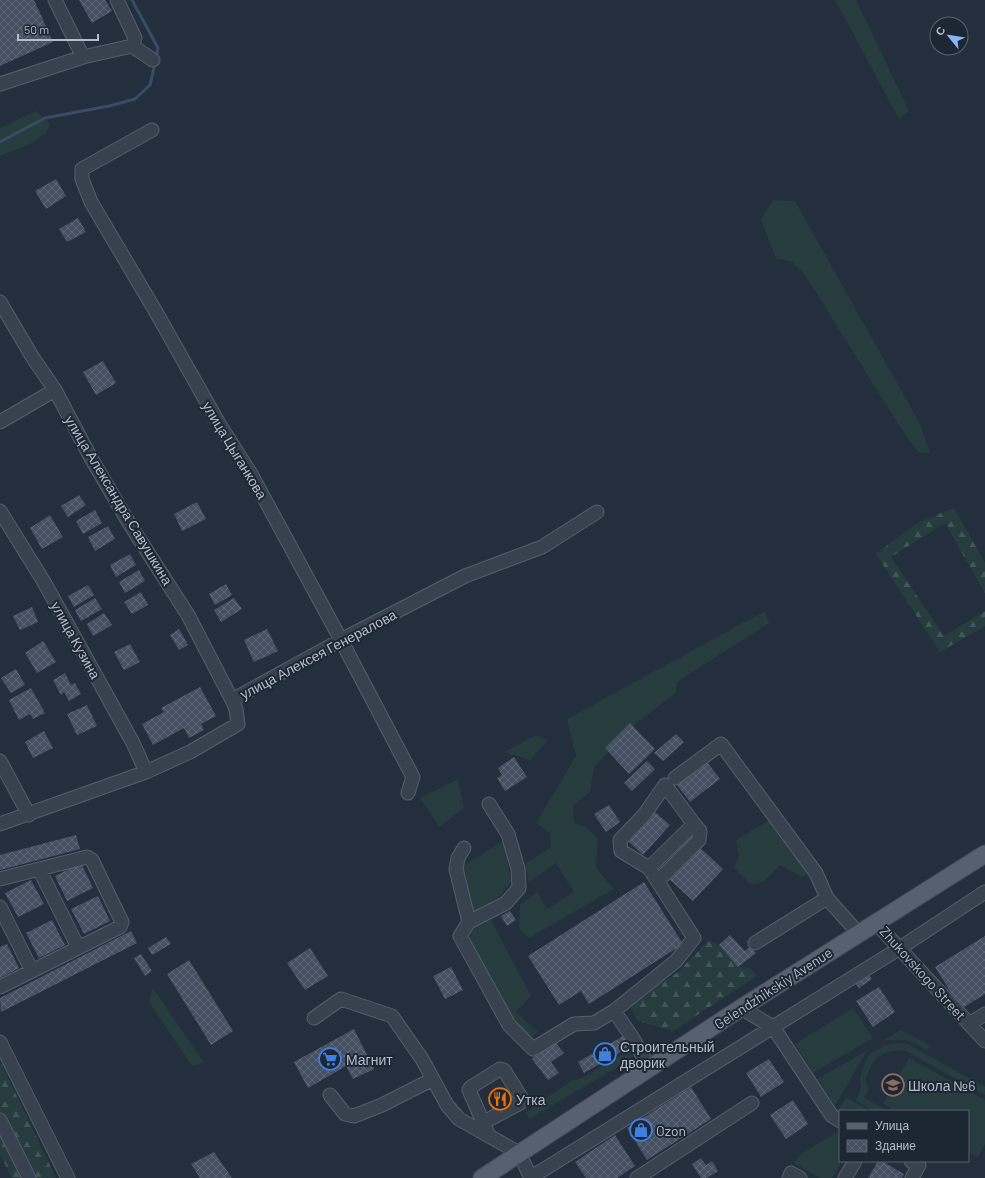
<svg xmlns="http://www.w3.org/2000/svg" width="985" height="1178" font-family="Barlow,sans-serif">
  <defs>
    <pattern id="forest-firs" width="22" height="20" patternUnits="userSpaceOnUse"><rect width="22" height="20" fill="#263c3f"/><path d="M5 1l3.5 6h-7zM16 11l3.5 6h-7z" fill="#435659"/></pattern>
    <pattern id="building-cross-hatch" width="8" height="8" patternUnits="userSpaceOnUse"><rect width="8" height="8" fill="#455162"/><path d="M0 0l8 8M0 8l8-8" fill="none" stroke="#5d6877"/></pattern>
  </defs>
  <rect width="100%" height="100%" fill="#242f3e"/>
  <path fill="#263c3f" d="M835 0H856L909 111 899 119Z
    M36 111 50 124 46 133 32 143 0 156V128Z
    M773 200 795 201 920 424 930 453 918 452 903 432 805 275 792 262 776 258 761 220Z
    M765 611 769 623 677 682 676 693 634 725 594 767 590 792 573 806 574 823 586 827 598 838 596 868 614 889 529 938 519 928 520 905 537 892 547 909 574 892 556 863 529 882 525 864 551 847 550 833 536 823 576 756 567 719Z
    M536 735 548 740 530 760 504 752Z
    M458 779 464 808 439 827 420 798Z
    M770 820 810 872 802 877 780 865 765 881 751 885 734 868 739 856 736 840Z
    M504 840 511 882 500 896 471 914 463 866Z
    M491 920 531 996 516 1012 538 1032 531 1037 512 1021 469 939 478 922Z
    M153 988 204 1063 192 1066 149 1002Z
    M853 1008 873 1038 813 1073 795 1044Z
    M901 1030 930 1046 927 1050C909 1040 904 1038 882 1041Z
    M897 1043 908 1044 985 1087V1095L906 1051C890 1049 877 1053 870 1068 868 1071 867 1076 866 1080 866 1083 868 1086 868 1089 868 1092 865 1095 864 1098L888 1111H874L856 1101 861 1088 860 1080 862 1070 868 1057 874 1051 886 1045Z
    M630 1048 633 1058 529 1119 526 1112 571 1081 584 1077 623 1054Z
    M870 1049 865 1054 835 1106 817 1079Z
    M909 1058 985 1100V1144L978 1157 968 1151V1111H896L883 1104Z
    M846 1097 871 1111H840L838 1110Z
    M839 1131 840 1161H842L832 1178H820L794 1163 801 1154Z"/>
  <path fill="url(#forest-firs)" d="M954 508 985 563V593L945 523 891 557 944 636 985 611V626L940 652 876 554 917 523Z
    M708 941 719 945 738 967 750 968 757 976 673 1031 638 1021 631 1008 643 995 678 972Z
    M0 1062 1 1063 56 1178H12L0 1154Z"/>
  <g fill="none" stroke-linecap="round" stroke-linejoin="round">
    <path stroke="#394c67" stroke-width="3" d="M132 0 158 48 156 57
      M0 142 45 118 109 106 135 99 150 85 155 63"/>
  </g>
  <path fill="url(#building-cross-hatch)" d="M0 0H34L53 42 0 66Z
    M79 0H105L112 11 92 23Z
    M56 179 66 196 46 209 35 191Z
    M78 218 86 232 67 242 59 229Z
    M103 361 116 383 96 395 83 372Z
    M79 495 86 505 68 517 61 506Z
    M197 502 206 519 182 531 174 514Z
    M95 510 102 523 83 534 76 521Z
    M50 515 63 537 42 549 30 528Z
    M108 526 115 539 95 551 88 537Z
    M130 554 136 565 116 577 110 565Z
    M139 570 145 581 125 593 119 582Z
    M226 584 232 595 215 605 209 594Z
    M88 585 94 595 74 607 68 596Z
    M141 592 148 605 132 614 124 602Z
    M95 598 102 609 81 621 75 610Z
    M234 598 242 609 221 622 214 610Z
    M32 607 38 622 20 630 13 616Z
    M104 613 112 625 93 636 87 624Z
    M179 629 188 645 179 650 170 635Z
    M267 629 278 651 254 662 244 640Z
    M43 641 56 662 37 673 25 653Z
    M130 644 140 662 124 670 114 652Z
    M16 669 25 685 11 693 1 678Z
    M65 673 71 685 75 683 81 694 69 701 64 692 61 695 53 680Z
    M200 687 216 716 201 724 204 730 189 738 184 728 153 745 142 724 164 712 161 708Z
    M31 688 45 713 33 719 30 714 19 720 9 700Z
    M87 705 97 726 77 735 67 714Z
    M630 723 655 749 629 774 605 748Z
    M44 731 53 748 33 758 25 742Z
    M676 734 684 742 663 761 654 753Z
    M514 757 527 777 505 791 497 778 502 775 498 768Z
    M647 761 655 769 632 791 624 783Z
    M707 762 720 779 690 802 677 785Z
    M609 805 620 822 606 832 594 814Z
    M655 812 670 825 643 855 629 842Z
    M76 835 80 849 0 870V855Z
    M698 846 723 869 693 901 668 878Z
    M81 863 93 888 67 901 55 876Z
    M31 880 44 904 18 917 5 893Z
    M644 882 683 944 589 1004 581 991 559 1005 528 956Z
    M98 896 110 921 84 934 71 909Z
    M510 911 516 920 507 926 501 916Z
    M52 920 65 945 39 958 26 933Z
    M131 931 137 943 1 1012 0 998Z
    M730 935 745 951 750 947 756 953 738 967 719 945Z
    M985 936V994L961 1009 935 967Z
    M166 937 171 944 152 955 148 948Z
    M7 944 19 968 0 978V947Z
    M310 948 328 976 305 990 287 963Z
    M141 954 152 971 145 976 134 958Z
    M189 960 233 1031 211 1045 167 974Z
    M451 967 463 990 445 999 433 976Z
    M866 972 872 979 859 988 853 980Z
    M879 987 895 1012 873 1027 856 1001Z
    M354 1029 374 1069 353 1079 346 1066 308 1088 294 1062Z
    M625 1035 631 1046 584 1073 578 1062Z
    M555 1042 564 1053 551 1062 559 1073 548 1080 532 1059Z
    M769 1059 784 1082 761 1097 746 1073Z
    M691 1087 711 1119 647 1160 627 1128Z
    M507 1089 512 1098 493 1109 488 1100Z
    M793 1100 808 1124 786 1139 770 1115Z
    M615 1135 635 1166 617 1178H586L575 1162Z
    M214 1152 232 1178H200L191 1164Z
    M701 1158 706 1165 712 1161 718 1171 707 1178H701L692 1164Z
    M878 1161H882L904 1174 902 1178H868Z"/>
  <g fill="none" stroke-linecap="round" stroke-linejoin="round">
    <g stroke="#565f6c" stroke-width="15">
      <path id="minor" d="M55 0 83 57
        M117 0 135 38 132 46
        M0 84 83 57 132 46 153 60
        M152 130 82 169V179L91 202 156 312 218 422 251 474 341 640 413 777 408 793
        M0 302 33 358 55 390 91 458 129 523 188 615 232 700
        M0 422 55 390
        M0 511 44 582 133 743 146 772
        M0 761 29 815
        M675 778 721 744 816 873 827 898 859 934
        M489 804 508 834 518 869 519 888 506 903 469 922 460 936 509 1025 533 1049 574 1024 594 1023 614 1011 632 1037 650 1069
        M0 824 146 772 190 752 238 724 236 709 232 700 341 640 465 576 542 547 597 512
        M464 848 458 858 456 869 469 922
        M39 869 78 947
        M0 879 87 857 92 860 122 922 120 927 0 987
        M658 881 699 840 700 831 694 824
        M0 907 32 971
        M876 923 985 1041
        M755 943 827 898
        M741 1008 773 1027 900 948 985 892
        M614 1011 676 961 694 938 649 868 621 851 620 840 644 815 665 785 694 824 649 868
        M314 1018 341 999 392 1016 422 1059 447 1105 459 1119 519 1153 531 1178
        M969 1024 985 1014
        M0 1042 68 1178
        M330 1095 345 1114 354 1116 382 1105 433 1079
        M0 1120 29 1178
        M484 1122 520 1103 522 1099 504 1070 500 1069 471 1087 469 1090 489 1136
        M911 1161 919 1165 912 1178
        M530 1178 773 1027 832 1116 840 1121
        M637 1178 752 1103
        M789 1178 791 1173 800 1178
        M845 1178 855 1161"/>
    </g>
    <g stroke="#414a57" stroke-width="19">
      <path id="major" d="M482 1178 741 1008 985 854"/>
    </g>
    <use href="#minor" stroke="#38414e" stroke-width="13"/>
    <use href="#major" stroke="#56606e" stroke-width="17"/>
  </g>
  <defs>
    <g id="shop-ring" transform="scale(1.15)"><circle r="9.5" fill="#1d2633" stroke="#3f7fe0" stroke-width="1.5"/><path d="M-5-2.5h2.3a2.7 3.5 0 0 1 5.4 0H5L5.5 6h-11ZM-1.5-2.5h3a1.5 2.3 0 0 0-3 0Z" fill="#3f7fe0"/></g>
    <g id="supermarket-ring" transform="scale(1.15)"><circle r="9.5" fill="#1d2633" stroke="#3f7fe0" stroke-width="1.5"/><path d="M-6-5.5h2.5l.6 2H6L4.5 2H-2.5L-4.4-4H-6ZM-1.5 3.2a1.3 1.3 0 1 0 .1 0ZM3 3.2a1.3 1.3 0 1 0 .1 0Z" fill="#3f7fe0"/></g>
    <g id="school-ring" transform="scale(1.15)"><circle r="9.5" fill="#1d2633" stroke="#8d6e63" stroke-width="1.5"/><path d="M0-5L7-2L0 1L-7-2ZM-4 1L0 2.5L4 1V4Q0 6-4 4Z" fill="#8d6e63"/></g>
    <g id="restaurant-ring" transform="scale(1.15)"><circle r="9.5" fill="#1d2633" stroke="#e8710a" stroke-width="1.5"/><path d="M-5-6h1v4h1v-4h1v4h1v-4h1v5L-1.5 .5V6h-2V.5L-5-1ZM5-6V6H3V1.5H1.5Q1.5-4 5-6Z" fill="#e8710a"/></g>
  </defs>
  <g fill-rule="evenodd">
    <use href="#shop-ring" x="605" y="1054"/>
    <use href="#supermarket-ring" x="330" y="1059"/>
    <use href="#school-ring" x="893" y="1085"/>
    <use href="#restaurant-ring" x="500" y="1099"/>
    <use href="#shop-ring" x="641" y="1130"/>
  </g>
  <g text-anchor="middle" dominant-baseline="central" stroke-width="4" stroke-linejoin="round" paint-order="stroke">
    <g font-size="14" fill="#b4bcc9" stroke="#1d2633">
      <text transform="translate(235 450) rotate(59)">улица Цыганкова</text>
      <text transform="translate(119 500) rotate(59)">улица Александра Савушкина</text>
      <text transform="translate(76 640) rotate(61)">улица Кузина</text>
      <text transform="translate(318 654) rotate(-28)">улица Алексея Генералова</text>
      <text transform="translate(923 973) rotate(48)">Zhukovskogo Street</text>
      <text transform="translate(773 988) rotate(-33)">Gelendzhikskiy Avenue</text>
    </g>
    <g font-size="14" fill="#b4bcc9" stroke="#1d2633" text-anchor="start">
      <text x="620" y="1046">Строительный<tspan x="620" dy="16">дворик</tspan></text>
      <text x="346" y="1059">Магнит</text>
      <text x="908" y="1085">Школа №6</text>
      <text x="516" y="1099">Утка</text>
      <text x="656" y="1130">Ozon</text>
    </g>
  </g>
  <rect x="839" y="1110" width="130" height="52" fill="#1d2633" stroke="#59626f"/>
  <rect x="847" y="1123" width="20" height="6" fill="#56606e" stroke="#59626f"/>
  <text x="875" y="1130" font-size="12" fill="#b4bcc9">Улица</text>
  <rect x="847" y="1140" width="20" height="12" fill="url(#building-cross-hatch)" stroke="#59626f"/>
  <text x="875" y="1150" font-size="12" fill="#b4bcc9">Здание</text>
  <g transform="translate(949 36) rotate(300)"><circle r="19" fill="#1d2633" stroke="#59626f"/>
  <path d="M0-3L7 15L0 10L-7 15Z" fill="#8ab4f8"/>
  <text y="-6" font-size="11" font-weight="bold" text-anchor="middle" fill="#b4bcc9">С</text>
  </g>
  <path d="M18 34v6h80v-6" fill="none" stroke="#b4bcc9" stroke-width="2"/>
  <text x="24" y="34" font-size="12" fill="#b4bcc9" stroke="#1d2633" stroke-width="3" paint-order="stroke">50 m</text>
</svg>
